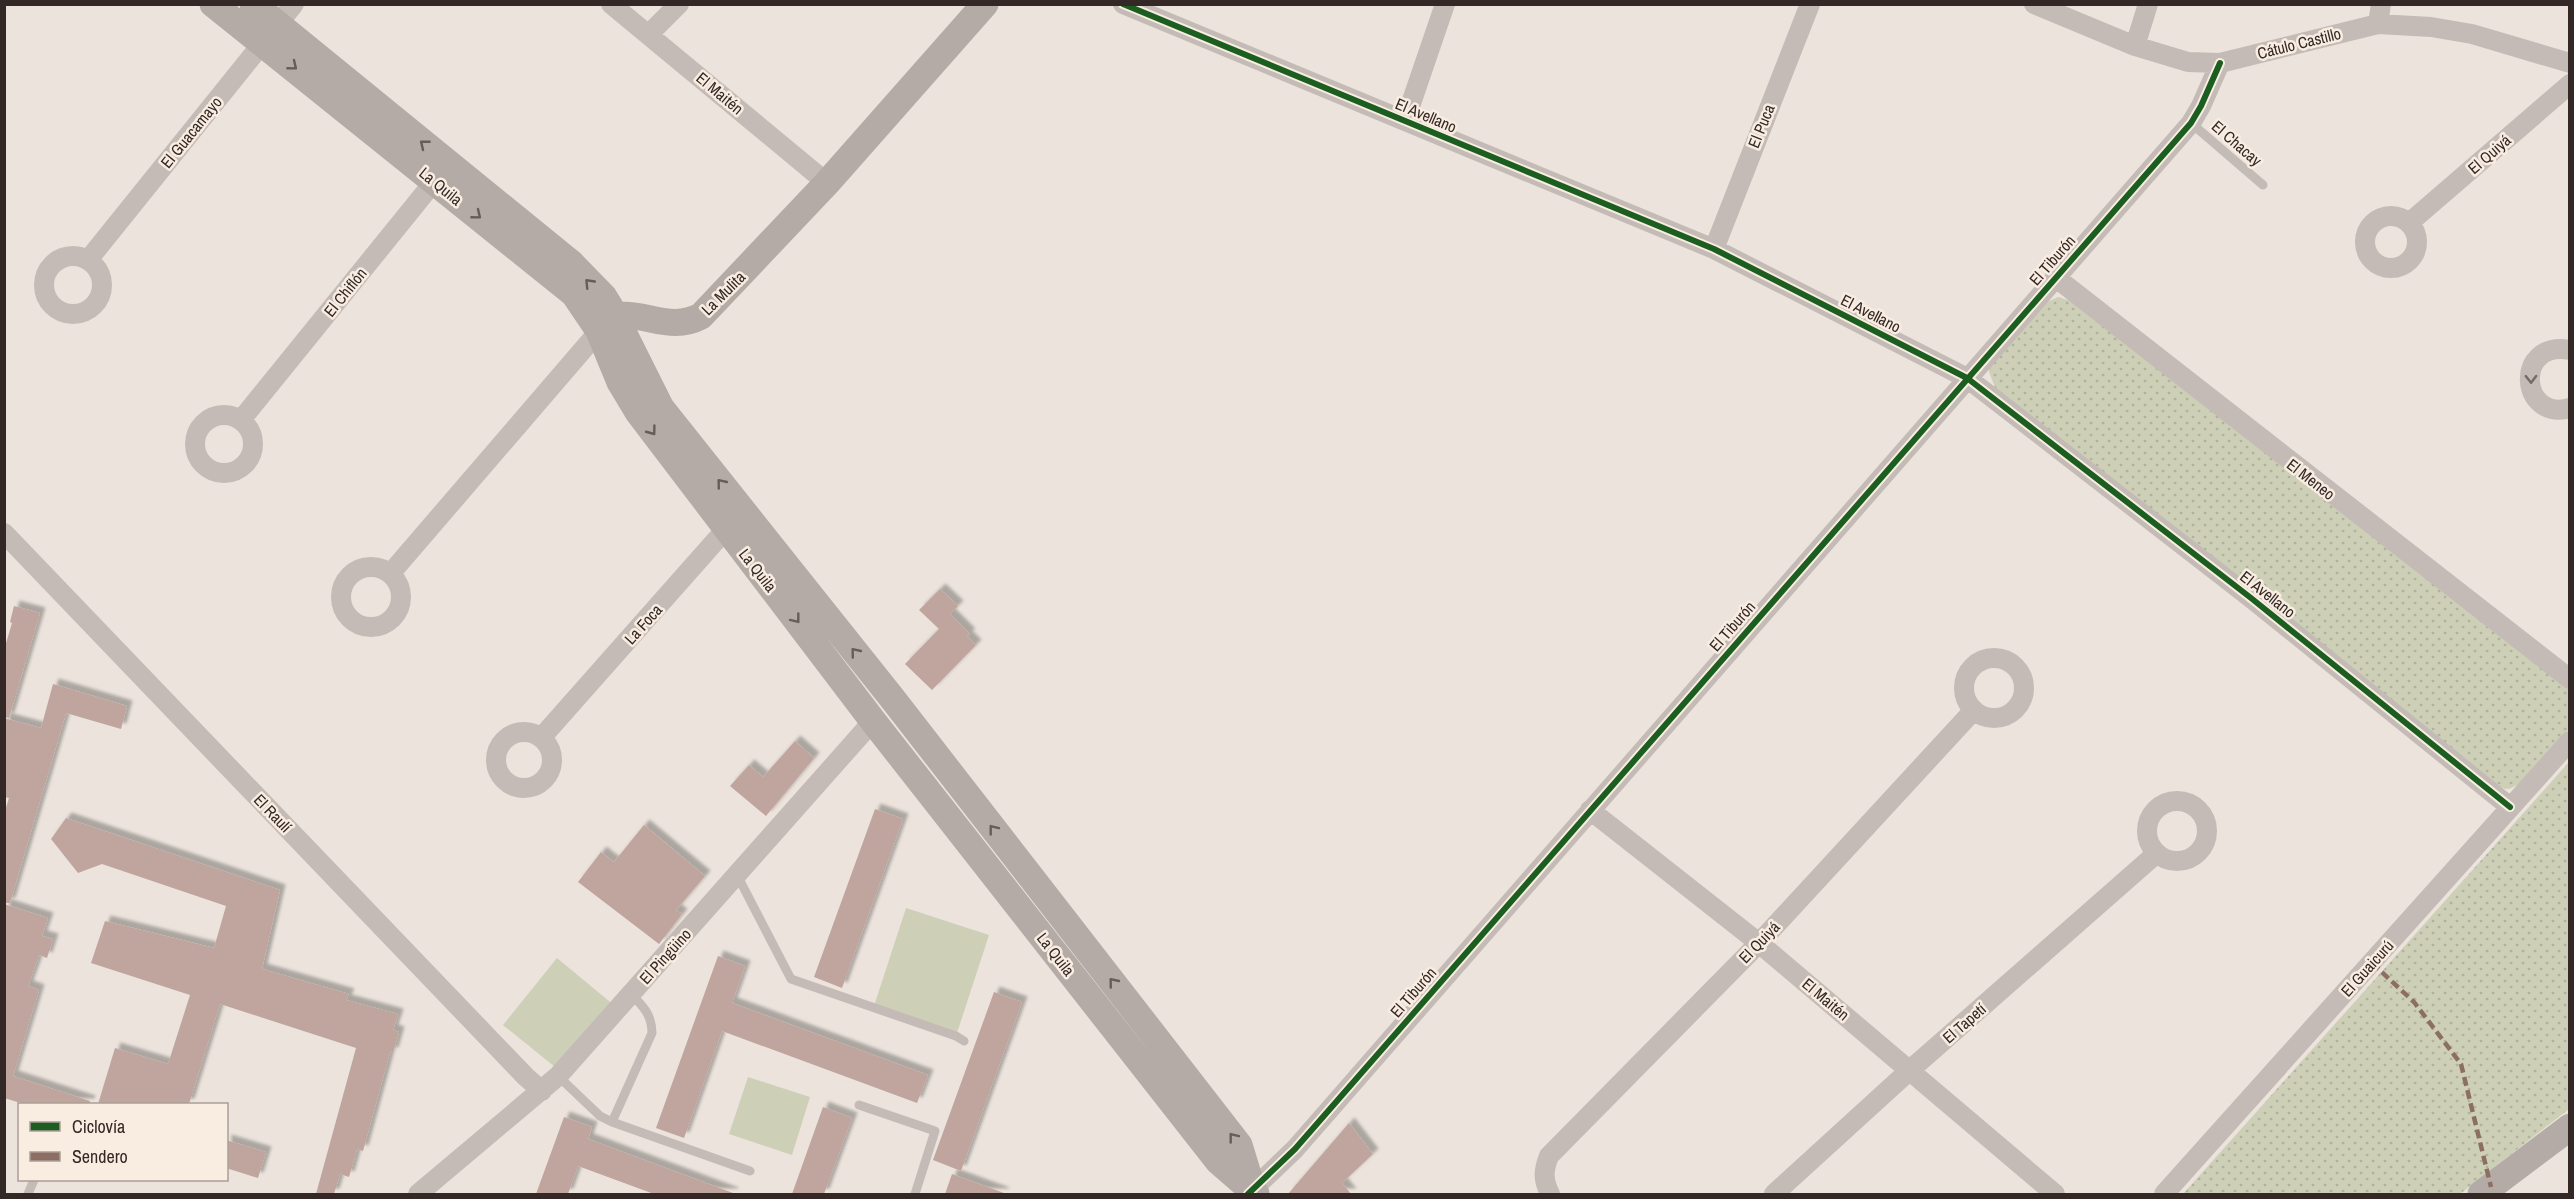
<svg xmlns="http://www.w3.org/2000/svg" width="2574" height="1199" font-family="'Archivo Narrow',sans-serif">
  <defs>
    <pattern id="park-dots" width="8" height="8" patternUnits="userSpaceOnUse" patternTransform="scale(1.5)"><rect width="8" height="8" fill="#cdd0b6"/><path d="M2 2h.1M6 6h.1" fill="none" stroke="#b0b39c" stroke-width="1.8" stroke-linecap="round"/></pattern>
    <filter id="shadow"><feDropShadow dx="5.5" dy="-5.5" stdDeviation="1.5" flood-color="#0004"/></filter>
  </defs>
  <rect width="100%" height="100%" fill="#ebe3dc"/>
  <path fill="#cdd0b6" d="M906 908 989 935 956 1036 873 1009Z
    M557 958 615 1006 560 1071 503 1025Z
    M748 1077 810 1097 792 1155 729 1134Z"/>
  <path fill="url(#park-dots)" d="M2058 297 2071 301 2570 688 2569 729 2520 784 2509 789 2497 787 1996 390 1989 372 1991 362 2047 302Z
    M2569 762V1109L2460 1194H2183Z"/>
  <path fill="#bfa59e" filter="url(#shadow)" d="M940 589 958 606 950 614 970 634 967 636 976 645 932 690 905 664 939 629 919 610Z
    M14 606 40 613 9 718 4 717V650L12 623 10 622Z
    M53 684 127 706 121 729 66 713 10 903H4V814L9 798 4 797V718L41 728Z
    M795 741 814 758 766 816 730 786 749 765 763 777Z
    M875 809 903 819 842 988 814 977Z
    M66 818 280 890 262 969 349 994 346 1000 398 1014 393 1030 399 1032 393 1053 390 1052 363 1151 357 1149 349 1177 340 1174 334 1194H316L356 1048 220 1004 189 1104H98L115 1048 168 1064 190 995 91 963 105 921 214 948 226 906 102 864 78 873 51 839Z
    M644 825 705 876 676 910 682 914 659 944 578 882 601 852 614 862Z
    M4 904 48 918 42 936 53 939 47 958 39 955 28 986 39 990 13 1076 90 1101 89 1104H24L4 1098Z
    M718 956 745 966 732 1003 928 1075 917 1103 722 1031 684 1138 656 1128Z
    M994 992 1022 1002 961 1171 933 1160Z
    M823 1107 852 1118 824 1194H792Z
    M564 1117 592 1127 588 1139 733 1193V1194H654L578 1166 568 1194H536Z
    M1349 1123 1373 1154 1342 1183 1351 1194H1288Z
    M226 1140 266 1152 258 1178 226 1168Z
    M952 1174 1004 1193 1003 1194H945Z"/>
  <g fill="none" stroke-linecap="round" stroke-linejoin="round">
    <path stroke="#c4bbb6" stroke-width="9" d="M2191 123 2263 185
      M737 875 791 979 956 1036 964 1041
      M558 1076 600 1116 612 1122 750 1171
      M859 1105 935 1131 915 1194
      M612 1122 652 1033C652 1015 643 1006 631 994
      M28 1194 34 1180"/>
    <path stroke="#c4bbb6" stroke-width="20" d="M611 4 827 183
      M1123 4 1714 249 1967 378 2251 598 2510 807
      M2034 4 2135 46 2188 62 2220 63 2378 24 2431 27 2472 34 2570 63
      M2378 24 2381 4
      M649 34 679 4
      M2135 46 2148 4
      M1405 121 1445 4
      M2365 242a26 26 0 1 1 52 0a26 26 0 1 1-52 0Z
      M2409 223 2570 84
      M1714 249 1810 4
      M44 285a29 29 0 1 1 58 0a29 29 0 1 1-58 0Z
      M88 260 294 4
      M2055 277 2570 679
      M2570 350C2513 340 2520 422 2570 408
      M195 444a29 29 0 1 1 58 0a29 29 0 1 1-58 0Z
      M241 420 441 173
      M4 533 526 1077 542 1091
      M341 597a30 30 0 1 1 60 0a30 30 0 1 1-60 0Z
      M390 574 599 331
      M1964 688a30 30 0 1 1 60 0a30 30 0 1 1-60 0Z
      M496 760a28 28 0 1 1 56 0a28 28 0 1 1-56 0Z
      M541 738 734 520
      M2147 831a30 30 0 1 1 60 0a30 30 0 1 1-60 0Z
      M1590 810 1759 943 2055 1194
      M418 1194 558 1076 873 721
      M1248 1194 1295 1149 2191 123 2201 106 2220 63
      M1550 1194C1543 1180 1543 1171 1549 1156L1759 943 1974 710
      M1774 1194 1910 1070 2157 853
      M2164 1194 2570 741"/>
    <path stroke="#b4aba6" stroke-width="27" d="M213 4 574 294 599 331 620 382 638 412 873 721 1218 1161 1256 1194
      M253 4 571 263 604 297 612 310 661 408 892 698 1239 1145 1253 1191
      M605 326 621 315C651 315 673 331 701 316L827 183 985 4
      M2481 1194 2570 1127"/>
    <path stroke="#8d6e63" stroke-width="4.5" stroke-dasharray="9 4.5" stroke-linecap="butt" d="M2372 963 2414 1002 2461 1064 2491 1187"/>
    <g stroke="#f9ede2" stroke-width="10">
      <path id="cycleway" d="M1123 4 1714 249 1967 378 2251 598 2510 807
        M1248 1194 1295 1149 2191 123 2201 106 2220 63"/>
    </g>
    <use href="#cycleway" stroke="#1b5e20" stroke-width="6"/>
  </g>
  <defs><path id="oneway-chevron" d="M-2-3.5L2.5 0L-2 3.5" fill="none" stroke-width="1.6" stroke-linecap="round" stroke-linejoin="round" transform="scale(1.5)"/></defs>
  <g stroke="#675c59">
    <use href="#oneway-chevron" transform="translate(293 66) rotate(39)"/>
    <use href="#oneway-chevron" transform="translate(424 144) rotate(-141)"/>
    <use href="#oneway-chevron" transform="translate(477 215) rotate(39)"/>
    <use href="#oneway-chevron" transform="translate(589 283) rotate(-134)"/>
    <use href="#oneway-chevron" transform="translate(652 431) rotate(53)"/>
    <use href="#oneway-chevron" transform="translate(721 483) rotate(-129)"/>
    <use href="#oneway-chevron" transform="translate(796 619) rotate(52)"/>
    <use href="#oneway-chevron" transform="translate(855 652) rotate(-129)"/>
    <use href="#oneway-chevron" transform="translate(993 829) rotate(-128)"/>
    <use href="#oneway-chevron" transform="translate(1113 982) rotate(-129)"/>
    <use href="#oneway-chevron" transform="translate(1233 1137) rotate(-128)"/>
  </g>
  <use stroke="#746a66" href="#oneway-chevron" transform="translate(2531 379) rotate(89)"/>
  <g text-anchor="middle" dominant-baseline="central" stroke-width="5" stroke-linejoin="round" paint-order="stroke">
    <g font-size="16" fill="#332825" stroke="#f9ede2">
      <text transform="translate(2299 43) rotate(-14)">Cátulo Castillo</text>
      <text transform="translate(720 93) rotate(40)">El Maitén</text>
      <text transform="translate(1426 115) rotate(23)">El Avellano</text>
      <text transform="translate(1761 126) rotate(-68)">El Puca</text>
      <text transform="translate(191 132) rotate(-51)">El Guacamayo</text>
      <text transform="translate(2237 143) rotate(41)">El Chacay</text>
      <text transform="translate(2489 154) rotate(-41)">El Quiyá</text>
      <text transform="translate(441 186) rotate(39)">La Quila</text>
      <text transform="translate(2052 260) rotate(-49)">El Tiburón</text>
      <text transform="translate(345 292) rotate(-51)">El Chiflón</text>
      <text transform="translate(723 293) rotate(-45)">La Mulita</text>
      <text transform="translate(1871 313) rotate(27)">El Avellano</text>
      <text transform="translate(2311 479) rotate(38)">El Meneo</text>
      <text transform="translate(758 570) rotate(52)">La Quila</text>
      <text transform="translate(2268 594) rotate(38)">El Avellano</text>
      <text transform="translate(643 624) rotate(-48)">La Foca</text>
      <text transform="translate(1732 626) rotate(-49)">El Tiburón</text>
      <text transform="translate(273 813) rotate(46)">El Raulí</text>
      <text transform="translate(1759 942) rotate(-46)">El Quiyá</text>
      <text transform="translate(1056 954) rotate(52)">La Quila</text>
      <text transform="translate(665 956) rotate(-48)">El Pingüino</text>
      <text transform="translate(2367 968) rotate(-48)">El Guaicurú</text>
      <text transform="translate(1413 992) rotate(-49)">El Tiburón</text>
      <text transform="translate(1826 999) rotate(40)">El Maitén</text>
      <text transform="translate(1964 1023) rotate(-41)">El Tapetí</text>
    </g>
  </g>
  <rect width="2574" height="1199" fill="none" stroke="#332825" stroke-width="12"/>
  <rect x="18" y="1103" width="210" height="78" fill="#f9ede2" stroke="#aa9e96" stroke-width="1.5"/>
  <rect x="30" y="1122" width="30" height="9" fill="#1b5e20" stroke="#aa9e96" stroke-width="1.5"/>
  <text x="72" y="1133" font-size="18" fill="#332825">Ciclovía</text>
  <rect x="30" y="1152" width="30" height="9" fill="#8d6e63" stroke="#aa9e96" stroke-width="1.5"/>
  <text x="72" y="1163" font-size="18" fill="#332825">Sendero</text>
</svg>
